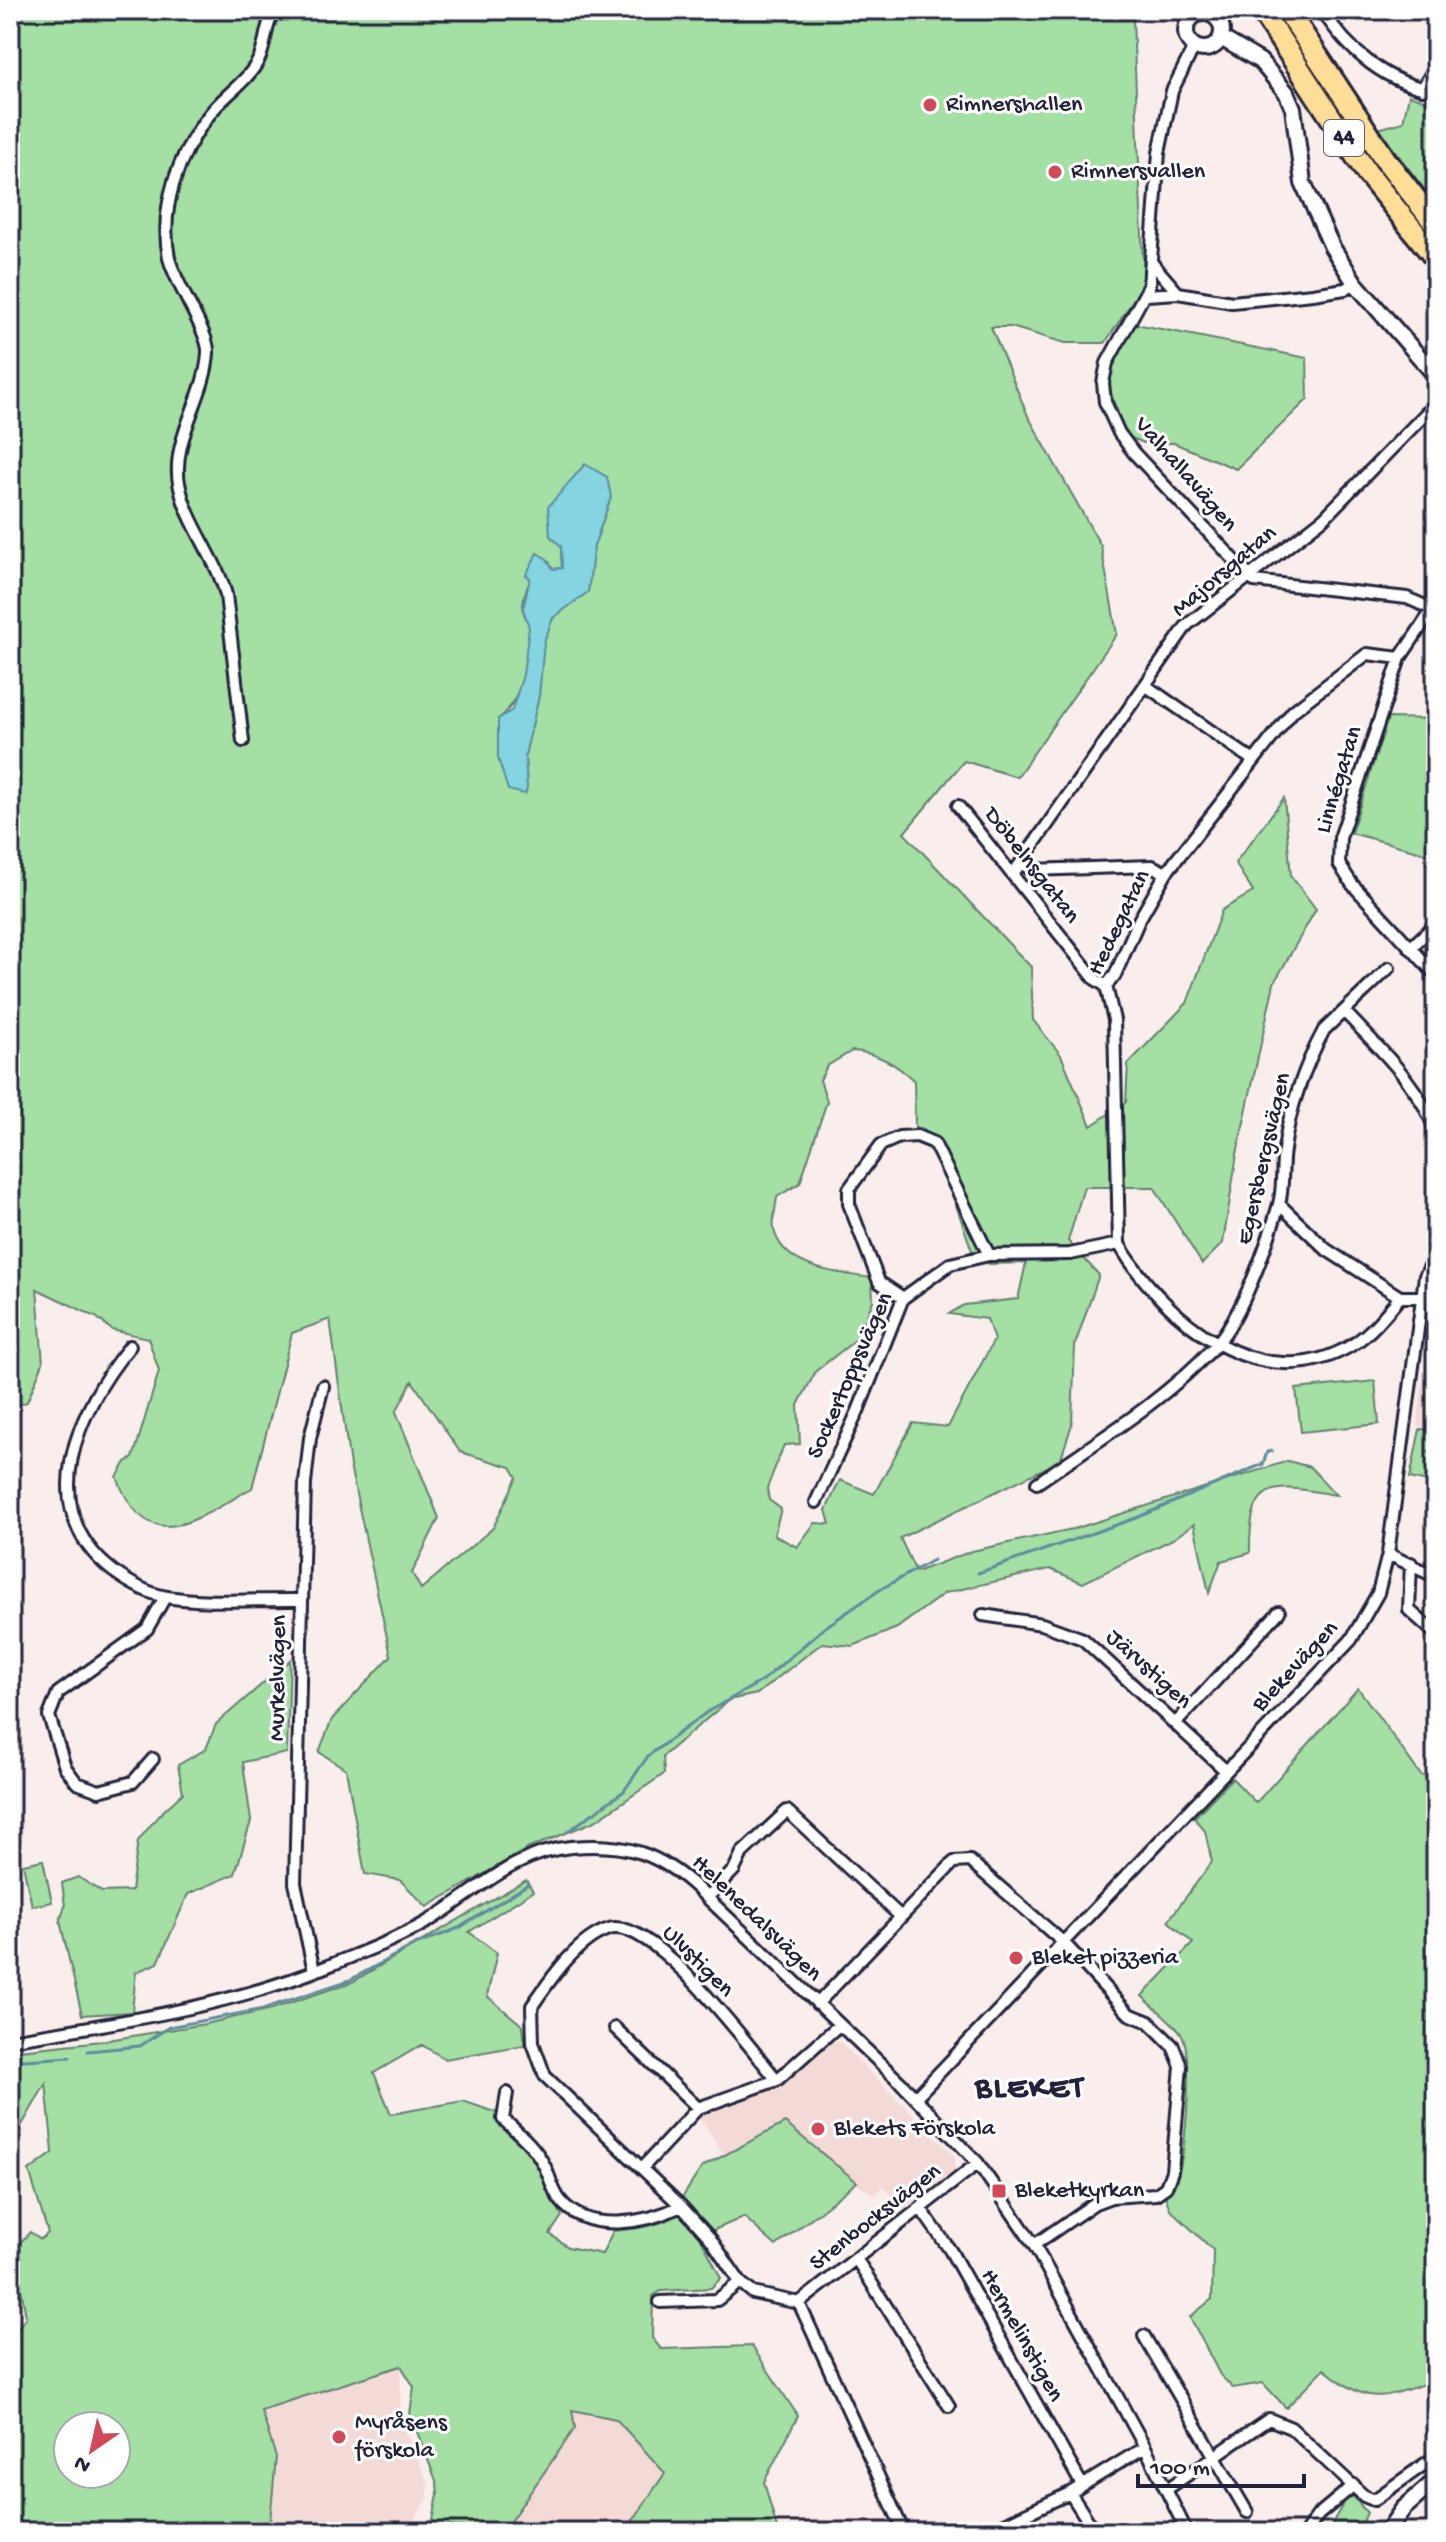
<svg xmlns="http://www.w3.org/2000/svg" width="1446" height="2542" font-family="'Gochi Hand',sans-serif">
  <rect width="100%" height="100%" fill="#faeeec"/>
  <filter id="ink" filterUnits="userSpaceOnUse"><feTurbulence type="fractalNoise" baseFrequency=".0125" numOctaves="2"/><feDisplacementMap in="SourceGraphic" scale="16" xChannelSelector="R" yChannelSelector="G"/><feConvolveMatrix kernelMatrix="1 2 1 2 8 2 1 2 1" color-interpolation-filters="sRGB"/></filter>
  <g filter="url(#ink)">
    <path fill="#f4dad6" d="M1436 1274V1430L1417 1426Z
      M829 2042H840L955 2156V2171L903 2209 884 2186 874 2195 805 2153 726 2157 697 2114 711 2103 789 2080Z
      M401 2366 400 2418 429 2484 428 2499 406 2532H269L276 2457 261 2410Z
      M572 2410 616 2419 665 2473 625 2532H426L432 2525 504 2530Z"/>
    <path fill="#a4dfa4" stroke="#638070" stroke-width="2" fill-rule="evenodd" d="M10 10H1137L1133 20 1144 284 1105 343H1065L1011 327H991L1028 416 1101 546 1117 634 1017 777 964 761 904 833 1031 967 1033 1020 1061 1055 1091 1126 1126 1102 1128 1064 1187 1003 1222 910 1253 892 1235 863 1284 798 1291 876 1316 909 1274 983 1237 1154 1223 1243 1202 1264 1154 1187H1084L1068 1241 1099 1275 1075 1345 1072 1424 1060 1461 900 1538 916 1572 972 1551 1077 1528 1288 1461 1310 1467 1336 1495C1272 1484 1249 1478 1250 1553L1221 1561 1209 1593 1194 1524 1173 1539 1083 1583 1050 1569 945 1593 897 1628 853 1646 822 1643 757 1694 729 1700 663 1756 664 1774 595 1821 527 1849 427 1907 400 1880 365 1874 346 1769 319 1752 332 1719 391 1656 350 1466 330 1319 292 1333 252 1488C197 1519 147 1560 117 1477L126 1462 133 1458 159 1371 148 1338 112 1330 96 1317 37 1289 43 1363 27 1402 10 1408ZM585 465 611 497 594 546 588 591 553 618 544 641 539 696 525 755 527 789 498 719C520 705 532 652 529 627 529 621 523 615 523 609 522 589 535 572 547 559L553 569 562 568 558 497ZM852 1051C876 1052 898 1065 914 1081L915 1127 924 1129 942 1165 972 1251 989 1264 1026 1263 1018 1299 964 1305 949 1314 987 1319 994 1340 948 1427 913 1423 874 1494 840 1480 826 1510 830 1524 815 1523 797 1547 774 1535 781 1509 769 1500 767 1488 784 1445 800 1444 798 1405 816 1371 858 1338 873 1301 872 1278C840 1273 784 1270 774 1230 772 1221 776 1207 777 1197L800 1183 827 1101 820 1080 827 1066ZM412 1381 460 1452 511 1467 517 1477 493 1528 421 1589 412 1573 439 1518 396 1412Z
      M1409 95 1436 104V204L1378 129 1403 122Z
      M1131 323 1307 358 1308 399 1236 469 1174 443H1144L1131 438 1123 428 1107 382 1110 364Z
      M1388 718 1436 719V856L1351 833Z
      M1375 1381 1379 1424 1301 1432 1296 1389Z
      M1420 1429 1436 1430V1484L1410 1478Z
      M290 1660 287 1753 243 1762 251 1821 235 1874 188 1894 158 1963 136 1972 132 2012 82 2015 60 1921 65 1906 62 1883 78 1877 102 1892 131 1891 138 1841 158 1816 183 1793 178 1765 206 1749 216 1724Z
      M1358 1688 1420 1774 1436 1784V2380C1382 2398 1371 2408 1324 2369L1286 2408 1263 2383 1233 2388 1220 2375 1190 2317 1212 2299 1213 2250 1170 2209 1165 2196C1165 2195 1173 2188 1174 2187 1186 2165 1194 2057 1182 2035 1173 2021 1154 2008 1142 1996L1193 1943 1168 1921 1212 1862 1205 1831 1194 1818 1232 1778 1256 1803Z
      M43 1860 52 1902 32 1906 23 1864Z
      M526 1880 533 1891 469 1932 497 1953 487 1996 523 2026 525 2045 445 2059 422 2045 374 2073 391 2114 463 2101 495 2112 536 2161 562 2216 550 2234 568 2247 602 2254 613 2231C640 2228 667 2226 689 2207L682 2198 702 2167 785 2123 857 2182 776 2246 744 2217 700 2236 721 2278 711 2288 661 2291 653 2296 652 2338 661 2349 752 2346 798 2416 764 2482 778 2532H625L665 2473 616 2419 572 2410 575 2428 504 2530 432 2525 438 2494 437 2483 410 2414 414 2387 401 2366 261 2410 276 2457 269 2532H10V2371H15L17 2329 26 2317 16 2260 18 2245 30 2232 41 2239 48 2233 29 2171 53 2153 46 2083 10 2146V2051L102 2041 205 2024 272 2009 352 1982ZM68 2426H116V2474H68Z
      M1353 2496 1367 2513 1358 2532H1327L1346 2499Z"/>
    <path fill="#84d4e1" stroke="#5d8d9f" stroke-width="2" d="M585 464 607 477 611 497 594 546 588 592 553 618 544 641 539 696 525 755 527 789 525 794 508 790 498 758V719L512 710 523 675 529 627 523 609 530 578 526 575 537 553 547 559 553 569 562 568 561 546 550 536 548 507Z"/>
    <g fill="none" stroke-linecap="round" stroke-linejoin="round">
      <path stroke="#5d8d9f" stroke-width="3" d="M1426 1451 1436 1454
        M978 1573 1136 1518 1263 1464 1267 1452 1272 1451
        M567 1832 624 1791 648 1756 707 1712 762 1681 824 1628 881 1589 933 1560
        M88 2051 140 2046 169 2027 263 2009 350 1980 410 1947 459 1928 527 1885
        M10 2061 70 2057"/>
      <g stroke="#22223b" stroke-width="16">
        <path id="street" d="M1192 10 1195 15
          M1322 10C1348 51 1387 84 1436 91
          M1194 47 1172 91 1159 153 1149 286 1107 363 1103 383 1105 402 1119 433 1134 453 1254 581 1407 598 1432 609
          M1422 89 1436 66
          M1152 263 1178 293
          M1146 295 1178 293 1232 302 1313 294 1345 289 1355 283
          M1435 606 1400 658 1340 838 1339 864 1352 884 1436 975
          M1400 658 1367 654 1293 711 1166 873 1139 920 1115 975 1106 986 1114 1020 1119 1244C1164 1320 1261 1400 1352 1345 1371 1333 1386 1314 1400 1297H1422
          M1145 685 1254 761
          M243 741 226 595C216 556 186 523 179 483 171 440 206 396 208 353 210 334 175 284 169 258 159 208 178 155 209 115 223 96 247 82 258 61 267 45 264 24 276 10
          M958 806 1095 979 1106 986
          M1021 863 1031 870 1152 866 1166 873
          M1013 874 1187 625 1324 518 1436 403
          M1410 948 1436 924
          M1344 1011C1377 1047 1421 1085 1436 1133
          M1279 1204 1327 1250 1400 1297
          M903 1298 879 1282 849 1204V1189L881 1145 899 1137 917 1136 934 1143 989 1255
          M130 1346C78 1409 32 1509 113 1571 128 1582 149 1594 167 1597 210 1604 258 1599 301 1600
          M1037 1483C1097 1441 1164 1401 1214 1347 1242 1317 1268 1243 1279 1204 1284 1186 1281 1168 1284 1150 1289 1109 1305 1065 1324 1030L1389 968
          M816 1502 858 1411 903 1298 950 1264 989 1255 1070 1254 1119 1244
          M1388 1554 1436 1577
          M1411 1563 1409 1610 1436 1634
          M983 1615 1042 1624 1083 1639 1225 1770
          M1176 1723 1279 1612
          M153 1759 133 1782 99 1791 77 1783 65 1767 49 1716 58 1693 147 1629 165 1597
          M707 1898 734 1870 742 1853 787 1811 900 1916
          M314 1971 295 1883 305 1483 310 1438 323 1386
          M817 2004 954 1862 970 1861 1065 1944 1129 2014 1149 2022 1173 2046 1181 2066 1172 2171 1166 2187 1156 2194 1111 2197 1095 2203 1034 2245
          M839 2025 777 2080C750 2048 652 1915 609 1929 577 1939 550 1980 532 2006L533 2043 545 2076 681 2206 710 2238 740 2282 753 2293 799 2303 904 2532
          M615 2028 698 2108
          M10 2040C121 2022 229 2007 333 1964 365 1951 398 1939 427 1922 474 1894 514 1852 571 1847 625 1842 659 1853 698 1889L901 2083 978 2163 1034 2245 1145 2447 1187 2532
          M507 2093 503 2119C519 2134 534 2145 544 2165 550 2176 552 2190 560 2200 588 2235 647 2223 681 2206
          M915 2098 1351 1640 1378 1593 1388 1554 1425 1276 1436 1254
          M643 2167 698 2108 777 2080
          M921 2209 950 2250 1082 2485
          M857 2260 949 2406
          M660 2302 717 2300 740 2282
          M799 2303 978 2163
          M1144 2336 1247 2512
          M1167 2489 1269 2419 1291 2428 1364 2496 1374 2500 1436 2456
          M1070 2493 1095 2532
          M987 2532 1070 2493 1145 2447
          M1306 2532 1318 2515 1354 2485"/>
      </g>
      <g stroke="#22223b" stroke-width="20">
        <path id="secondary" d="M1186 31a18 18 0 1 1 36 0a18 18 0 1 1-36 0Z
          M1221 38 1260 61 1286 92 1293 108 1303 183 1332 247 1355 283 1436 376
          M1387 2532 1403 2509 1436 2480"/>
      </g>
      <g stroke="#22223b" stroke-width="26">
        <path id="highway" d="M1261 10 1367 173 1436 259
          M1287 10 1385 159 1436 225"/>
      </g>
      <use href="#street" stroke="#fff" stroke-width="10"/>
      <use href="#secondary" stroke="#fff" stroke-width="14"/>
      <use href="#highway" stroke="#fedd96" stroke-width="20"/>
    </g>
  </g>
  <g fill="#d1495b" stroke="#fff" stroke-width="3">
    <circle cx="930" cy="105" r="8"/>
    <circle cx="1055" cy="172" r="8"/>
    <circle cx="1016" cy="1958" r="8"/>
    <circle cx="818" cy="2129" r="8"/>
    <rect x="991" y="2183" width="16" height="16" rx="4"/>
    <circle cx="339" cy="2437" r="8"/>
  </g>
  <g text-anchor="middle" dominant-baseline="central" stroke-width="6" stroke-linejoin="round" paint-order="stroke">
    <rect fill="#fff" stroke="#646476" stroke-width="2" x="1324" y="120" width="40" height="36" rx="6"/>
    <g font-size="22" font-weight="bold" fill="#22223b">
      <text x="1344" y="138">44</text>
    </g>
    <g font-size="24" fill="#22223b" stroke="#fff" text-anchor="start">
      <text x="946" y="105">Rimnershallen</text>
      <text x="1071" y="172">Rimnersvallen</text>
      <text x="1032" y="1958">Bleket pizzeria</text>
      <text x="834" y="2129">Blekets Förskola</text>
      <text x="1015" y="2191">Bleketkyrkan</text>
      <text x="355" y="2423">Myråsens<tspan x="355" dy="28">förskola</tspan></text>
    </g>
    <g font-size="24" fill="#22223b" stroke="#fff">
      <text transform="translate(1185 475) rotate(49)">Valhallavägen</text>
      <text transform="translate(1225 572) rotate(-40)">Majorsgatan</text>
      <text transform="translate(1340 780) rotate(-73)">Linnégatan</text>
      <text transform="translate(1031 866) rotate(52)">Döbelnsgatan</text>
      <text transform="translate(1120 923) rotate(-64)">Hedegatan</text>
      <text transform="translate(1265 1159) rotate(-77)">Egersbergsvägen</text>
      <text transform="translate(851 1376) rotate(-66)">Sockertoppsvägen</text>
      <text transform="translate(1296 1667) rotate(-47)">Blekevägen</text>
      <text transform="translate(1148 1670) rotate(42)">Järvstigen</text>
      <text transform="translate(279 1678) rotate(-89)">Murkelvägen</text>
      <text transform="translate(756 1919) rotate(44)">Helenedalsvägen</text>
      <text transform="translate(697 1962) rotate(45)">Ulvstigen</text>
      <text transform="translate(876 2218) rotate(-38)">Stenbocksvägen</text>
      <text transform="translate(1021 2336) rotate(61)">Hermelinstigen</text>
    </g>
    <g font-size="32" font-weight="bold" letter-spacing="2" fill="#22223b" stroke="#fff">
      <text x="1030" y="2090">BLEKET</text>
    </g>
  </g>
  <rect width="1446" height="2542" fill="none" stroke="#fff" stroke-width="40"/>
  <rect x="20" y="20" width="1406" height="2502" fill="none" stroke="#22223b" stroke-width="3" filter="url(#ink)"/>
  <g transform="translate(92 2450) rotate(214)"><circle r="38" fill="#ffffff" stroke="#a7a7b1" stroke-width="2"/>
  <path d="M0-6L14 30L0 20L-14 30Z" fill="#d1495b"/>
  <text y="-12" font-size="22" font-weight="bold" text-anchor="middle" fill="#22223b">N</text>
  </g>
  <path d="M1138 2474v12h166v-12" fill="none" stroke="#22223b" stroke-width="4"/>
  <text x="1150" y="2474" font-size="24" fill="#22223b" stroke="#ffffff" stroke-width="6" paint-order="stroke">100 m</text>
</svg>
